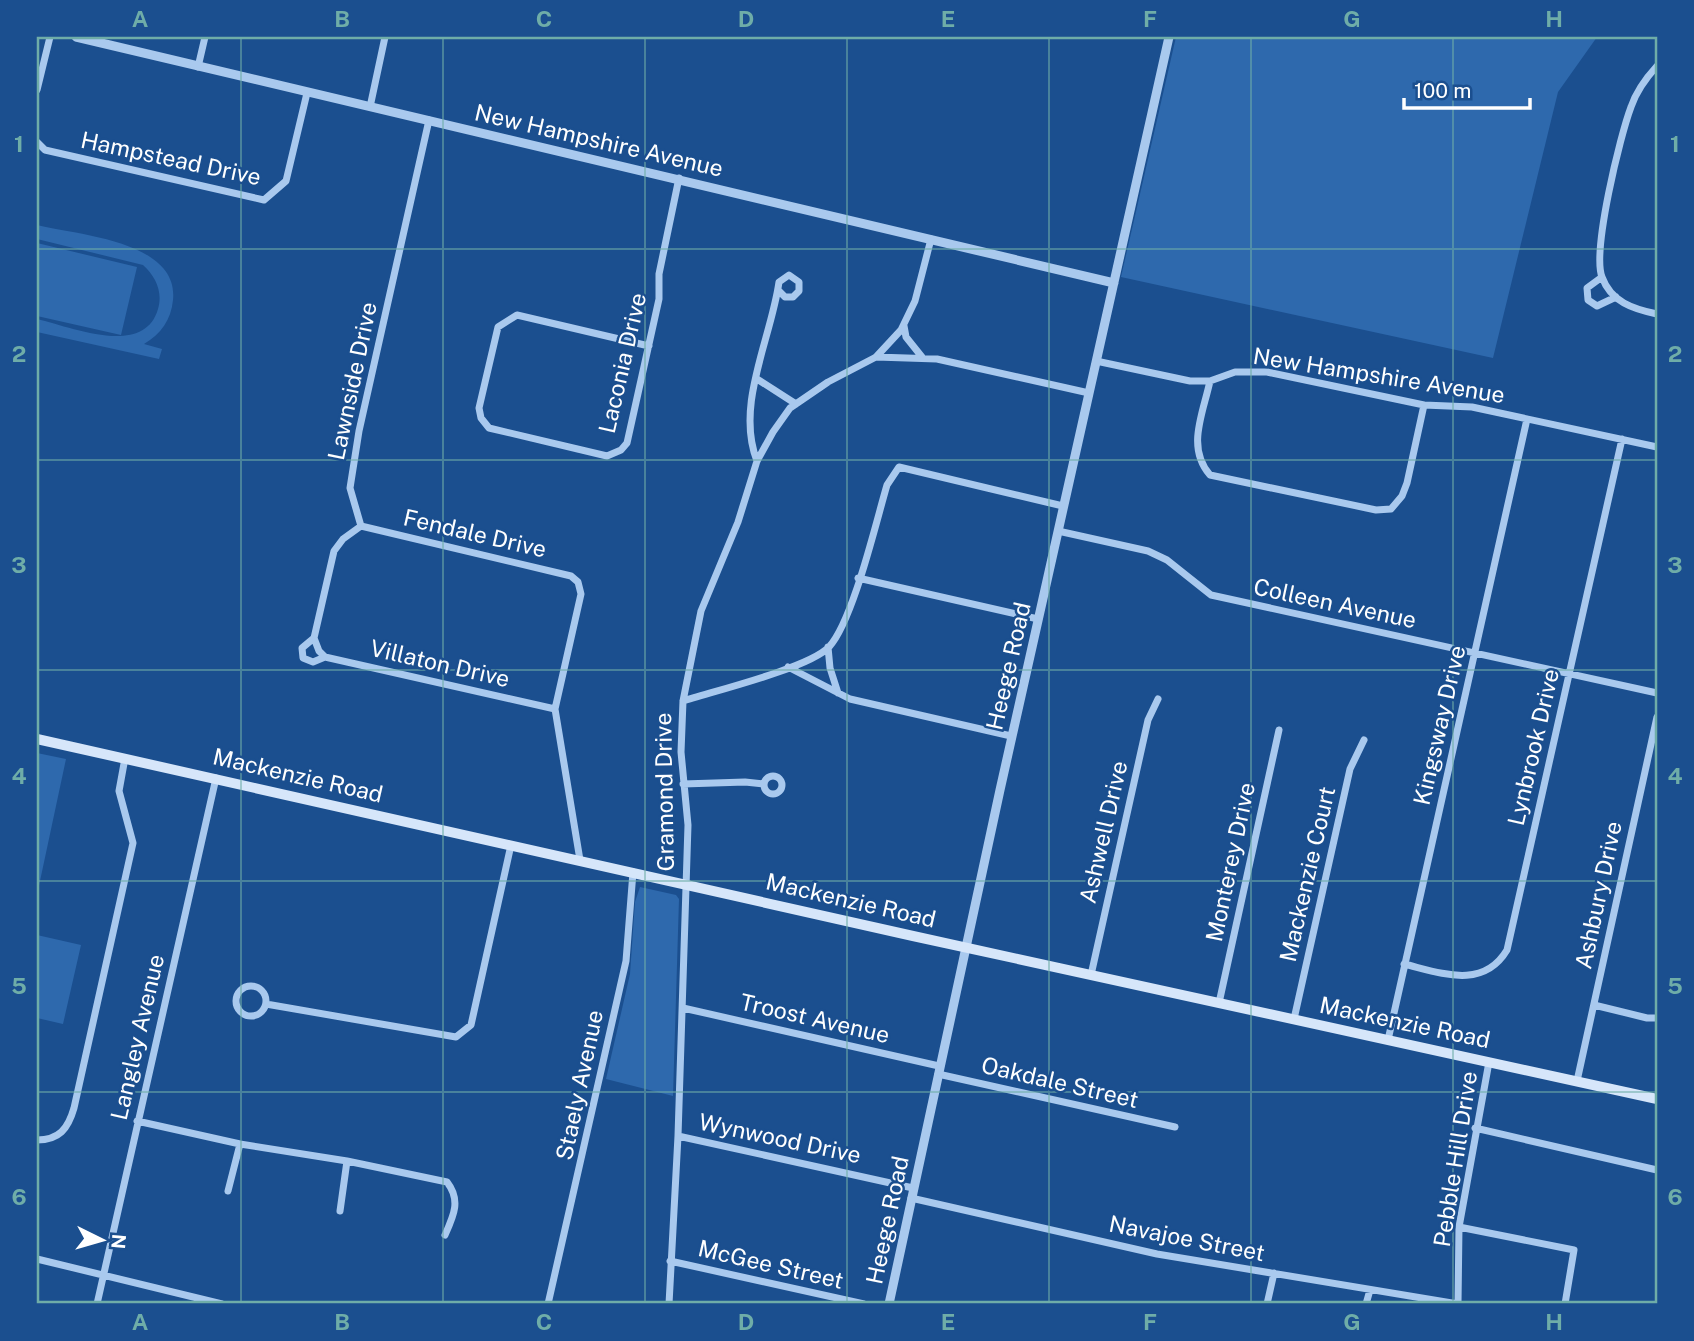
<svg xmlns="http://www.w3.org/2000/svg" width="1694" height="1341" font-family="'Public Sans',sans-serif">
  <rect width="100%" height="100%" fill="#1b4f8f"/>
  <path fill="#2e69ad" d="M1176 37H1597L1558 92 1493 358 1121 277Z
    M37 225C78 235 179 241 173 300 171 320 161 334 144 344L162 349 159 359 37 332V319C71 327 144 358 158 309 163 292 156 277 143 265L37 239Z
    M37 243 137 267 121 335 37 316Z
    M37 753 66 759 37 895Z
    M640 887 676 895 679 899 673 1096 606 1079 630 974 635 902Z
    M37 935 81 945 63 1024 37 1018Z"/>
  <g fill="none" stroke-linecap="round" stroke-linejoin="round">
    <path stroke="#a9c9ee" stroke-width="7" d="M1657 66C1646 78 1636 92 1631 107 1620 136 1592 251 1602 277 1611 302 1633 309 1657 314
      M198 67 205 37
      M37 90 50 37
      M370 107 385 37
      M37 142 45 150 264 200 286 181 307 93
      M1602 277 1587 288 1588 300 1597 306 1616 297
      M904 326 906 337 922 357
      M649 346 517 315 498 327 479 408 481 418 489 428 607 456 621 450 627 443 659 299V274L679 178
      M876 357 937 359 1089 393
      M1096 361 1190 381H1210L1235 372H1267L1424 405 1472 407 1657 447
      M757 379 796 404
      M1210 381C1203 414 1186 447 1210 475L1376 510 1391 509 1402 496 1407 483 1424 405
      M757 461C735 405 771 339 779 282L789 275 799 282V291L793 297H785L779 291
      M361 526 571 576 578 582 581 594 555 709 580 860
      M361 526 350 488 359 431 429 120
      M361 526 343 539 334 551 314 638 319 651 325 657 555 709
      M1058 531 1148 551 1167 560 1211 595 1657 693
      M858 578 1038 619
      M314 638 302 648 303 658 313 662 325 657
      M828 647 830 668 838 693
      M788 667 850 699 1011 736
      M683 701C714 691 809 668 829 647 853 621 876 522 887 485L899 467 1063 506
      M764 785a9 9 0 1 1 18 0a9 9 0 1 1-18 0Z
      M683 784 745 782 764 784
      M1404 964C1441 973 1483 990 1507 950L1622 439
      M1091 975 1148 720 1158 699
      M236 1001a15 15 0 1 1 30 0a15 15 0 1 1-30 0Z
      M1219 1003 1279 730
      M266 1004 456 1037 471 1025 511 845
      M1594 1005 1647 1018H1657
      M683 1008 939 1066
      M1294 1019 1350 769 1364 740
      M1388 1040 1527 419
      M938 1074 1175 1127
      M1577 1081 1657 717
      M137 1121 240 1144 347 1161 447 1182C461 1200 454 1215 445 1235
      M1475 1128 1657 1170
      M678 1136 913 1188
      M37 1140C59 1140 68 1129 74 1108L133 843 119 791 125 758
      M228 1191 240 1144
      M911 1198 1157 1254 1458 1304 1459 1227 1489 1062
      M340 1211 347 1161
      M1459 1227 1574 1250 1565 1304
      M37 1259 222 1304
      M670 1261 864 1304
      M97 1304 216 778
      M548 1304 626 961 633 872
      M669 1304 678 1136 688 825 681 752 683 701 701 611 738 522 757 461 773 432 790 408 828 382 876 357 901 330 915 301 931 239
      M1267 1304 1274 1273
      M1366 1304 1370 1290"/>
    <path stroke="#a9c9ee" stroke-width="9" d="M76 37 1114 283
      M889 1304 1000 790 1169 37"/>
    <path stroke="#d6e6fa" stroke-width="10" d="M37 739 913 936 1657 1099"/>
  </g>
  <path fill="none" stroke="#6fada8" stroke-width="2" stroke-opacity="0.55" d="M241 37V1304M443 37V1304M645 37V1304M847 37V1304M1049 37V1304M1251 37V1304M1453 37V1304M37 249H1657M37 460H1657M37 670H1657M37 881H1657M37 1092H1657"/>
  <g text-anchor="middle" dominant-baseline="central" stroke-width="5" stroke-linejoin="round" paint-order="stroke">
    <g font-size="23" fill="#fff" stroke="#1b4f8f">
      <text transform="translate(599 140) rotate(13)">New Hampshire Avenue</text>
      <text transform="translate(171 158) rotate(12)">Hampstead Drive</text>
      <text transform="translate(622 363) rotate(-77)">Laconia Drive</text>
      <text transform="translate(1379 375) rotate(9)">New Hampshire Avenue</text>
      <text transform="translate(352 381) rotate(-78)">Lawnside Drive</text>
      <text transform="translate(475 533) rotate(13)">Fendale Drive</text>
      <text transform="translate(1335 603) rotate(12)">Colleen Avenue</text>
      <text transform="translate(440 663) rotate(13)">Villaton Drive</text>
      <text transform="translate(1008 666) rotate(-77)">Heege Road</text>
      <text transform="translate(1439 725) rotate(-77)">Kingsway Drive</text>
      <text transform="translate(1533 747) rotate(-77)">Lynbrook Drive</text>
      <text transform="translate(298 775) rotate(13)">Mackenzie Road</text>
      <text transform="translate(664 792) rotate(-91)">Gramond Drive</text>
      <text transform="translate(1103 832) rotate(-77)">Ashwell Drive</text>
      <text transform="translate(1230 862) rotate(-78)">Monterey Drive</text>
      <text transform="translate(1307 874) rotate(-77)">Mackenzie Court</text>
      <text transform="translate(1598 895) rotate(-78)">Ashbury Drive</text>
      <text transform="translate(851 900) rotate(13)">Mackenzie Road</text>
      <text transform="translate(815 1018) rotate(13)">Troost Avenue</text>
      <text transform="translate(1405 1022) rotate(12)">Mackenzie Road</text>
      <text transform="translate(137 1037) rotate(-77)">Langley Avenue</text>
      <text transform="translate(1060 1082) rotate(13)">Oakdale Street</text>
      <text transform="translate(579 1085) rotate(-78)">Staely Avenue</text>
      <text transform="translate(780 1138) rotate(12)">Wynwood Drive</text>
      <text transform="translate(1455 1159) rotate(-81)">Pebble Hill Drive</text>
      <text transform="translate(887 1220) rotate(-78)">Heege Road</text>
      <text transform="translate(1187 1238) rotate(11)">Navajoe Street</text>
      <text transform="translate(771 1264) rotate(13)">McGee Street</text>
    </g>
  </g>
  <rect width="1694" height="1341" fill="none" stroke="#1b4f8f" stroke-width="77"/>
  <g transform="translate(102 1240) rotate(95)" stroke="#1b4f8f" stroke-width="5" paint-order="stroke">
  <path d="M0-5L12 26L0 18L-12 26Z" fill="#ffffff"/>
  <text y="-10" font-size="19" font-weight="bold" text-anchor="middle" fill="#ffffff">N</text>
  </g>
  <path d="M1404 98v10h126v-10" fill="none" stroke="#ffffff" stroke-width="3.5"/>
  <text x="1414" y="98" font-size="21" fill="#ffffff" stroke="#1b4f8f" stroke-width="5" paint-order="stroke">100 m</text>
  <rect x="38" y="38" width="1618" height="1264" fill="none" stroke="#6fada8" stroke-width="2.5"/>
  <g font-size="23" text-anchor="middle" font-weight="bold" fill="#6fada8">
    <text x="140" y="27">A</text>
    <text x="342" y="27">B</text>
    <text x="544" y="27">C</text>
    <text x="746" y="27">D</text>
    <text x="948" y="27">E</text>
    <text x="1150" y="27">F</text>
    <text x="1352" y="27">G</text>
    <text x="1554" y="27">H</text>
    <text x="19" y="152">1</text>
    <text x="1675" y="152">1</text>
    <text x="19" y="362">2</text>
    <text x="1675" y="362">2</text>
    <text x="19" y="573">3</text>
    <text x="1675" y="573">3</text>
    <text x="19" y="784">4</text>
    <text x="1675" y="784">4</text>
    <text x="19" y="994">5</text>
    <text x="1675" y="994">5</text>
    <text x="19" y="1205">6</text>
    <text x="1675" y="1205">6</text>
    <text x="140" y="1330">A</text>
    <text x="342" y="1330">B</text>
    <text x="544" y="1330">C</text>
    <text x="746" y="1330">D</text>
    <text x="948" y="1330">E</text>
    <text x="1150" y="1330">F</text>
    <text x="1352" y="1330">G</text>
    <text x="1554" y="1330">H</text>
  </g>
</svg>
